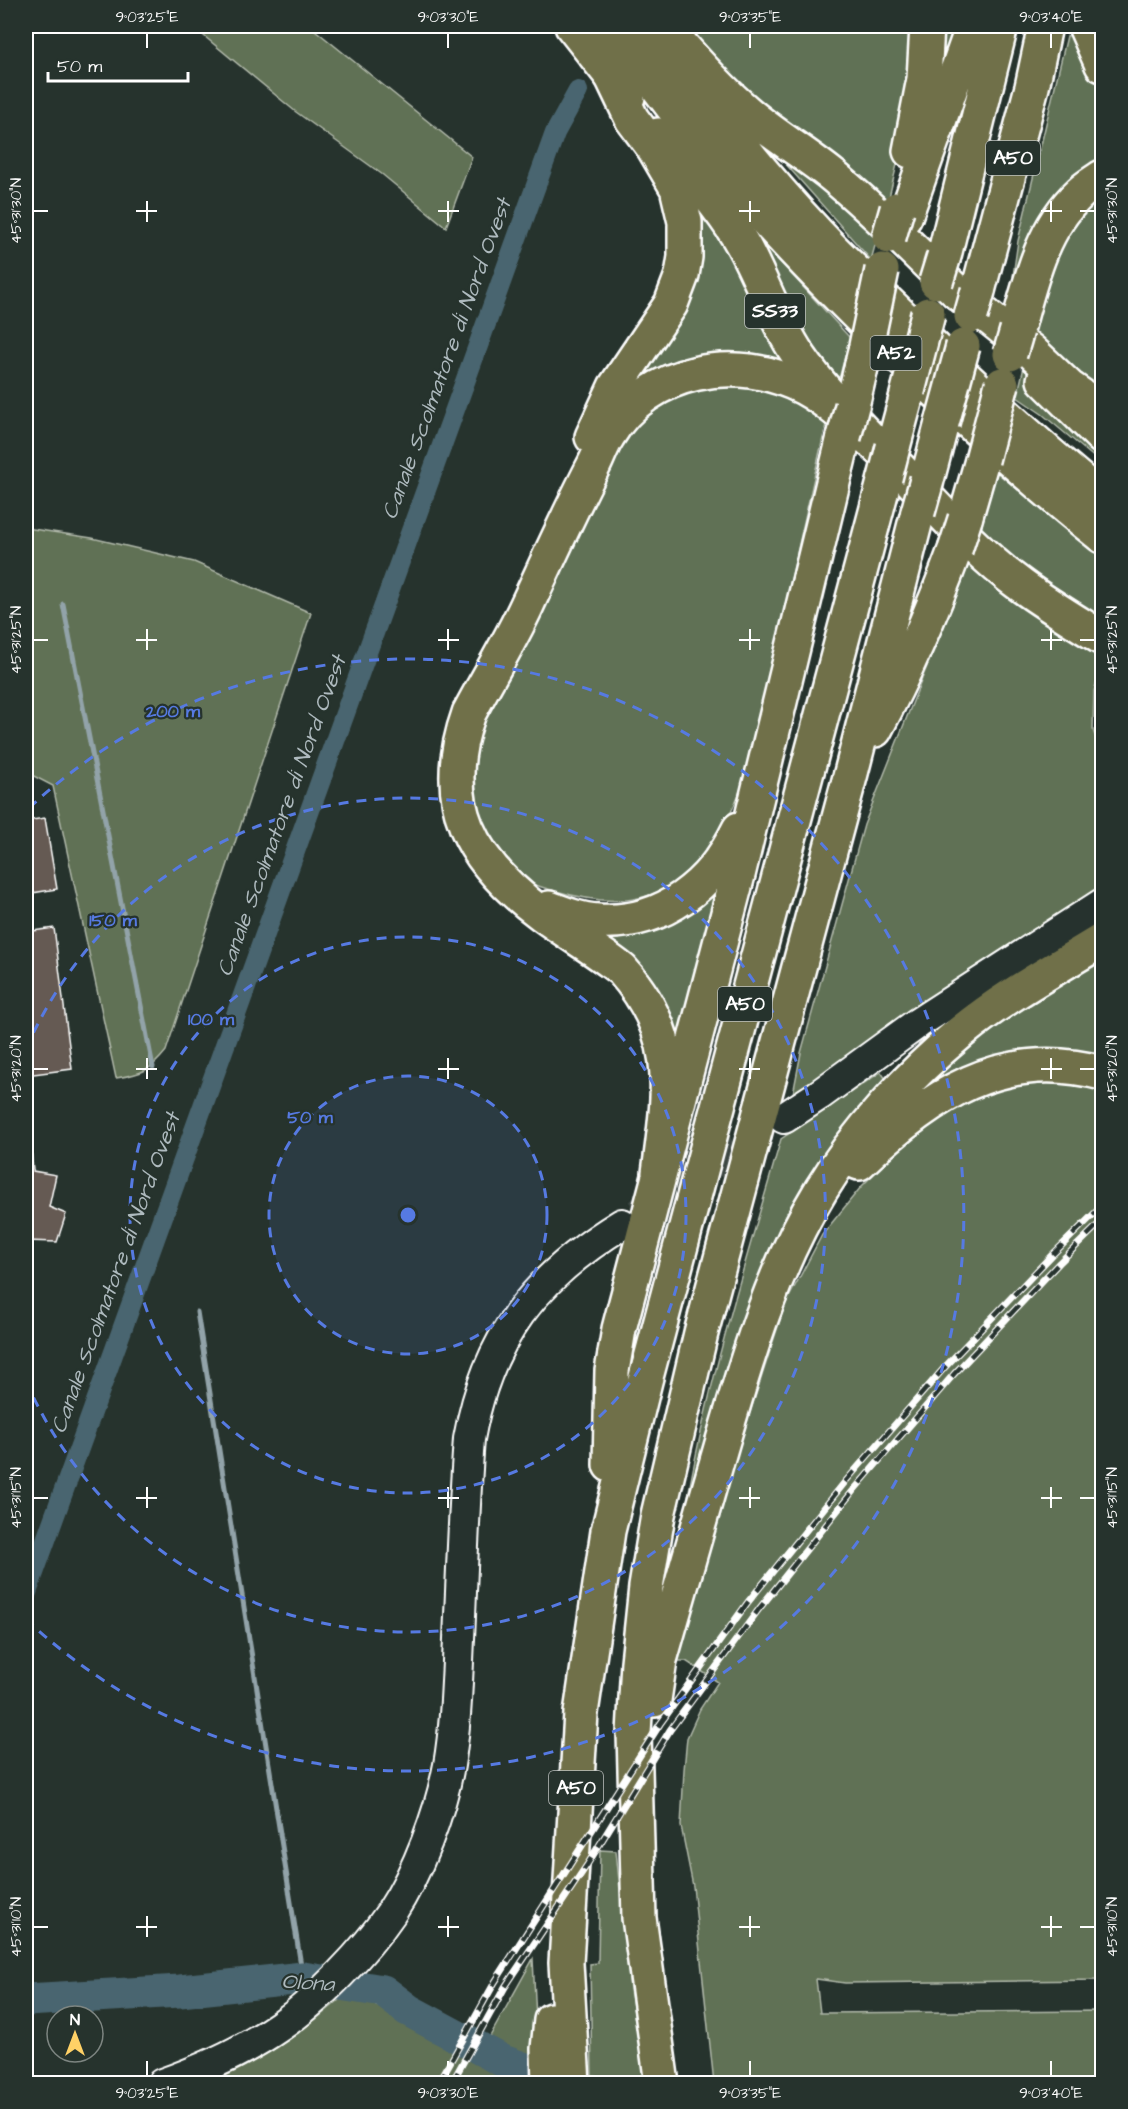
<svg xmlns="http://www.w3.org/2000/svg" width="1128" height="2109" font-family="'Architects Daughter',sans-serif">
  <rect width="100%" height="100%" fill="#26332d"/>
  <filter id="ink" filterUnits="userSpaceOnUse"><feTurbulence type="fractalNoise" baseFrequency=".0167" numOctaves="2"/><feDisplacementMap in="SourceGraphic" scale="12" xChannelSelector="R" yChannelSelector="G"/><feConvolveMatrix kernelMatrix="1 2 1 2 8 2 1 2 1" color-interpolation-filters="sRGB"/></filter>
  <g filter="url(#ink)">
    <path fill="#607154" stroke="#b0b8aa" stroke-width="1.5" d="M192 26H310L472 157 446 227 383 175 296 112Z
      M689 26H917L911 108 888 201 740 85 714 60Z
      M943 26H962L936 105Z
      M1074 35 1102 78V162L1020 279 1013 276 1018 241 1067 36Z
      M759 134 880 228 871 260Z
      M1102 194V393L1031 344C1045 292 1057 229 1102 194Z
      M698 208C734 256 755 311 784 362L627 396Z
      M748 227 850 338 836 390 810 358Z
      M1024 367 1102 445V464L1042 414 1017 397Z
      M738 382 788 396 827 420 748 770C733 813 715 852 678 880 641 908 597 903 556 891 544 888 528 884 518 875 504 863 486 837 480 819 468 785 474 759 479 725L622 440 638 422 655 407 693 388Z
      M996 472 1102 557V620L1054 591 978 532Z
      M26 528 92 538 194 562 311 613 166 1051C150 1071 142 1074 116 1078L53 786 26 772Z
      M968 563 1004 592 1102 652V672L1098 677 1094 691 1093 730 1102 756V892L793 1094 801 1053 864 825Z
      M726 871 679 1045C664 984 641 961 589 927Z
      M1102 953V1061L912 1100 935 1072 966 1047 1012 1013Z
      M881 1072 888 1082 854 1118 681 1539C701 1403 743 1271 781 1139Z
      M1041 1081H1066L1102 1090V1980L845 1983 816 1979 820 2013 1102 2011V2083H714L693 1886 681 1826 684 1770 687 1738 700 1709 718 1682 686 1661H669L785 1305 822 1235 861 1187 917 1130 971 1099 994 1090Z
      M600 1850 616 1851 630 1990 646 2083 592 2075 590 1964 598 1963Z
      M533 1959 538 2059 488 2040Z
      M346 1994C379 2004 400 2019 430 2036 459 2053 490 2070 521 2083H209C261 2062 304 2031 346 1994Z"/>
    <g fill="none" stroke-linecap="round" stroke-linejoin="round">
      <path stroke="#92a3a9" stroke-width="5" d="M63 604 153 1067
        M197 1312 303 1978"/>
      <path stroke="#4a656f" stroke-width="20" d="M26 1595 555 133 578 91"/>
      <path stroke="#4a656f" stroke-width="33" d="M26 2000 180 1991 303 1978 383 1991 408 2010 503 2061 569 2084"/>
    </g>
    <path fill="#655a52" stroke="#fff" stroke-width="1.5" d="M45 818 57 889 26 894V821Z
      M54 928 72 1069 26 1075V932Z
      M31 1148 33 1171 56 1175 49 1207 66 1214 57 1242 26 1241V1149Z"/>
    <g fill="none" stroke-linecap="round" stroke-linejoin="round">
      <path stroke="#3c4742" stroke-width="30" stroke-dasharray="30 15" stroke-linecap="butt" d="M637 1214 765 1130"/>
      <g stroke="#fff" stroke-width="34">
        <path id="secondary" d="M784 1118 819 1095 918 1023 1102 904
          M162 2084C204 2069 244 2051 280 2026 318 2000 365 1951 391 1913 418 1872 440 1813 449 1765 456 1724 457 1681 459 1639 462 1572 464 1506 469 1439 487 1338 535 1277 622 1224"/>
      </g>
      <g stroke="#fff" stroke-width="38">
        <path id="trunk" d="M572 26 628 97
          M675 38C698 65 721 90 748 113 775 136 806 154 833 176 877 212 916 253 957 292
          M658 135C686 170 722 207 744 247 763 282 776 322 799 356 823 392 864 432 895 464 936 506 975 552 1022 586 1048 605 1075 621 1102 638
          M1044 380 1102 437"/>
      </g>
      <g stroke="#fff" stroke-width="38">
        <path id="motorway" d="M612 26C643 68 675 111 708 153 770 229 840 299 911 368 973 426 1036 484 1102 536
          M649 26C701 98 757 169 818 234 849 267 884 298 916 330 976 389 1037 445 1102 498
          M1085 26 1102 65
          M910 151 924 79 927 26
          M905 217 973 26
          M944 256 1001 26
          M978 291 1032 87 1045 26
          M957 292 1031 351 1069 387 1102 410
          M1017 330C1030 282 1042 228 1080 193 1086 187 1095 182 1102 177
          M852 406 865 351
          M592 437 615 387 671 304 682 275 685 257V222L677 188 653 147 632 119 611 75
          M893 447 908 391
          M927 480 942 423
          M965 519 982 460
          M875 730C906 672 932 612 955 550
          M549 908C565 914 581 920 598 921 663 925 712 885 739 829
          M859 1163C929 1096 1002 1046 1102 1073
          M659 1173C669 1092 681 1037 622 970 597 950 569 934 543 915 470 861 437 803 469 713 488 677 510 642 527 605 549 558 570 511 594 465 599 455 602 445 608 436 648 368 738 353 804 388 833 404 855 427 879 448
          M610 1465 612 1371 619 1329 738 875 844 437
          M654 1700 660 1660C681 1589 701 1518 721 1447 747 1358 772 1270 821 1190 856 1132 910 1074 962 1031 1005 996 1055 969 1102 940
          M549 2084 548 2049 551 2020
          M573 2084 566 1963 581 1713 608 1531 645 1381 885 478
          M662 2084 639 1918 634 1733 638 1662 646 1587 658 1515 701 1333 851 773 918 512"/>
      </g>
      <use href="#secondary" stroke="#26332d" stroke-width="30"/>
      <use href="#trunk" stroke="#70704a" stroke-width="33"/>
      <use href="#motorway" stroke="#70704a" stroke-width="33"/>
      <g stroke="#fff" stroke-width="7">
        <path id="rail" d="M438 2084 495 1982 660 1724 748 1602 845 1482 945 1367 1052 1255 1102 1206
          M451 2084 505 1987 587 1865 670 1730 759 1609 853 1491 954 1374 1059 1263 1102 1221"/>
      </g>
      <use href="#rail" stroke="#26332d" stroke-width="4.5" stroke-dasharray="14" stroke-linecap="butt"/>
      <g stroke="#fff" stroke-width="38" stroke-linecap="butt">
        <path id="motorway-bridge" d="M889 237 897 209
          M936 282 944 256
          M971 316 978 291
          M865 351 882 270
          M1010 354 1017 330
          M908 391 928 314
          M942 423 963 346
          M844 437 852 406
          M982 460 1002 384
          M885 478 893 447
          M918 512 927 480
          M955 550 965 519"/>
      </g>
      <use href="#motorway-bridge" stroke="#70704a" stroke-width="33"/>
    </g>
  </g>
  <path fill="none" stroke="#fff" stroke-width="2" d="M147 33V48M448 33V48M750 33V48M1051 33V48M147 201V222M448 201V222M750 201V222M1051 201V222M33 211H48M136 211H157M438 211H459M739 211H760M1041 211H1062M1080 211H1095M147 629V650M448 629V650M750 629V650M1051 629V650M33 640H48M136 640H157M438 640H459M739 640H760M1041 640H1062M1080 640H1095M147 1058V1079M448 1058V1079M750 1058V1079M1051 1058V1079M33 1069H48M136 1069H157M438 1069H459M739 1069H760M1041 1069H1062M1080 1069H1095M147 1487V1508M448 1487V1508M750 1487V1508M1051 1487V1508M33 1498H48M136 1498H157M438 1498H459M739 1498H760M1041 1498H1062M1080 1498H1095M147 1916V1937M448 1916V1937M750 1916V1937M1051 1916V1937M33 1927H48M136 1927H157M438 1927H459M739 1927H760M1041 1927H1062M1080 1927H1095M147 2061V2076M448 2061V2076M750 2061V2076M1051 2061V2076"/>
  <circle cx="408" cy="1215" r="139" fill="#567ae2" fill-opacity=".12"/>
  <g fill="none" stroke="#567ae2" stroke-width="3" stroke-dasharray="10 8">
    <circle cx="408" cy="1215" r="139"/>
    <circle cx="408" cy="1215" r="278"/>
    <path d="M26 1049A417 417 0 1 1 26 1381"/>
    <path d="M29 808A556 556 0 1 1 29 1622"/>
  </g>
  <g text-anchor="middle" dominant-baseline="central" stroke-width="4.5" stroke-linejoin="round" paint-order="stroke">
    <g fill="#26332d" stroke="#bec2c0" stroke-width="1.5">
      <rect x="986" y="141" width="54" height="34" rx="4.5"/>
      <rect x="745" y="294" width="60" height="34" rx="4.5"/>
      <rect x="870.5" y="336" width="51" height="34" rx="4.5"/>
      <rect x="718" y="987" width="54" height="34" rx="4.5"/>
      <rect x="549" y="1771" width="54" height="34" rx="4.5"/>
    </g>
    <g font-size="20" font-weight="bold" fill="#fff">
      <text x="1013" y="158">A50</text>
      <text x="775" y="311">SS33</text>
      <text x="896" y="353">A52</text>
      <text x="745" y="1004">A50</text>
      <text x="576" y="1788">A50</text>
    </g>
    <g font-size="22" font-style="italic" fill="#aebabe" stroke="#26332d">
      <text transform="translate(447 359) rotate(-70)">Canale Scolmatore di Nord Ovest</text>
      <text transform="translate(282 816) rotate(-70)">Canale Scolmatore di Nord Ovest</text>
      <text transform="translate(116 1273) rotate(-70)">Canale Scolmatore di Nord Ovest</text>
      <text transform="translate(308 1983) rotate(3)">Olona</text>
    </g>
  </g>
  <circle cx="408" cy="1215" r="9" fill="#567ae2" stroke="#26332d" stroke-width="3"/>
  <g font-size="18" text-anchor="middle" font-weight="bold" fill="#567ae2" stroke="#26332d" stroke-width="4.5" stroke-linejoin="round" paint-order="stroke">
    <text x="173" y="717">200 m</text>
    <text x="113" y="926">150 m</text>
    <text x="211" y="1025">100 m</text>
    <text x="310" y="1123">50 m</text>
  </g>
  <rect width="1128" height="2109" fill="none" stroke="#26332d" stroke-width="66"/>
  <g transform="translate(75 2034)"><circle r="28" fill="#26332d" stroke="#7d8581" stroke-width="1.5"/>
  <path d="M0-4.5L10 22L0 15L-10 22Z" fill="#ffd166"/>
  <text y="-9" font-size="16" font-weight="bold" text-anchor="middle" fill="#ffffff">N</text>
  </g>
  <path d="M48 72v9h140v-9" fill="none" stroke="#ffffff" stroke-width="3"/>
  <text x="57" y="72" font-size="18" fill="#ffffff" stroke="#26332d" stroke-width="4.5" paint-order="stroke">50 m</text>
  <rect x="33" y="33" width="1062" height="2043" fill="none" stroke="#fff" stroke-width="2"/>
  <g font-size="15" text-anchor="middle" fill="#fff">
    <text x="147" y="22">9°03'25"E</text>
    <text x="448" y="22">9°03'30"E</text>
    <text x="750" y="22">9°03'35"E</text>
    <text x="1051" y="22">9°03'40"E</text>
    <text transform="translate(16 211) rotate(-90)" y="5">45°31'30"N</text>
    <text transform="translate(1112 211) rotate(-90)" y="5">45°31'30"N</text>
    <text transform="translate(16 640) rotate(-90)" y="5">45°31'25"N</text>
    <text transform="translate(1112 640) rotate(-90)" y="5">45°31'25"N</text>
    <text transform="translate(16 1069) rotate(-90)" y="5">45°31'20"N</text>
    <text transform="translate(1112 1069) rotate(-90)" y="5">45°31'20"N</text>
    <text transform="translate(16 1498) rotate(-90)" y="5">45°31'15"N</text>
    <text transform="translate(1112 1498) rotate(-90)" y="5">45°31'15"N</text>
    <text transform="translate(16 1927) rotate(-90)" y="5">45°31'10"N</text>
    <text transform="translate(1112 1927) rotate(-90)" y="5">45°31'10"N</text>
    <text x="147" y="2098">9°03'25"E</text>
    <text x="448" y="2098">9°03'30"E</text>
    <text x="750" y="2098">9°03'35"E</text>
    <text x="1051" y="2098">9°03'40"E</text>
  </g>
</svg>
